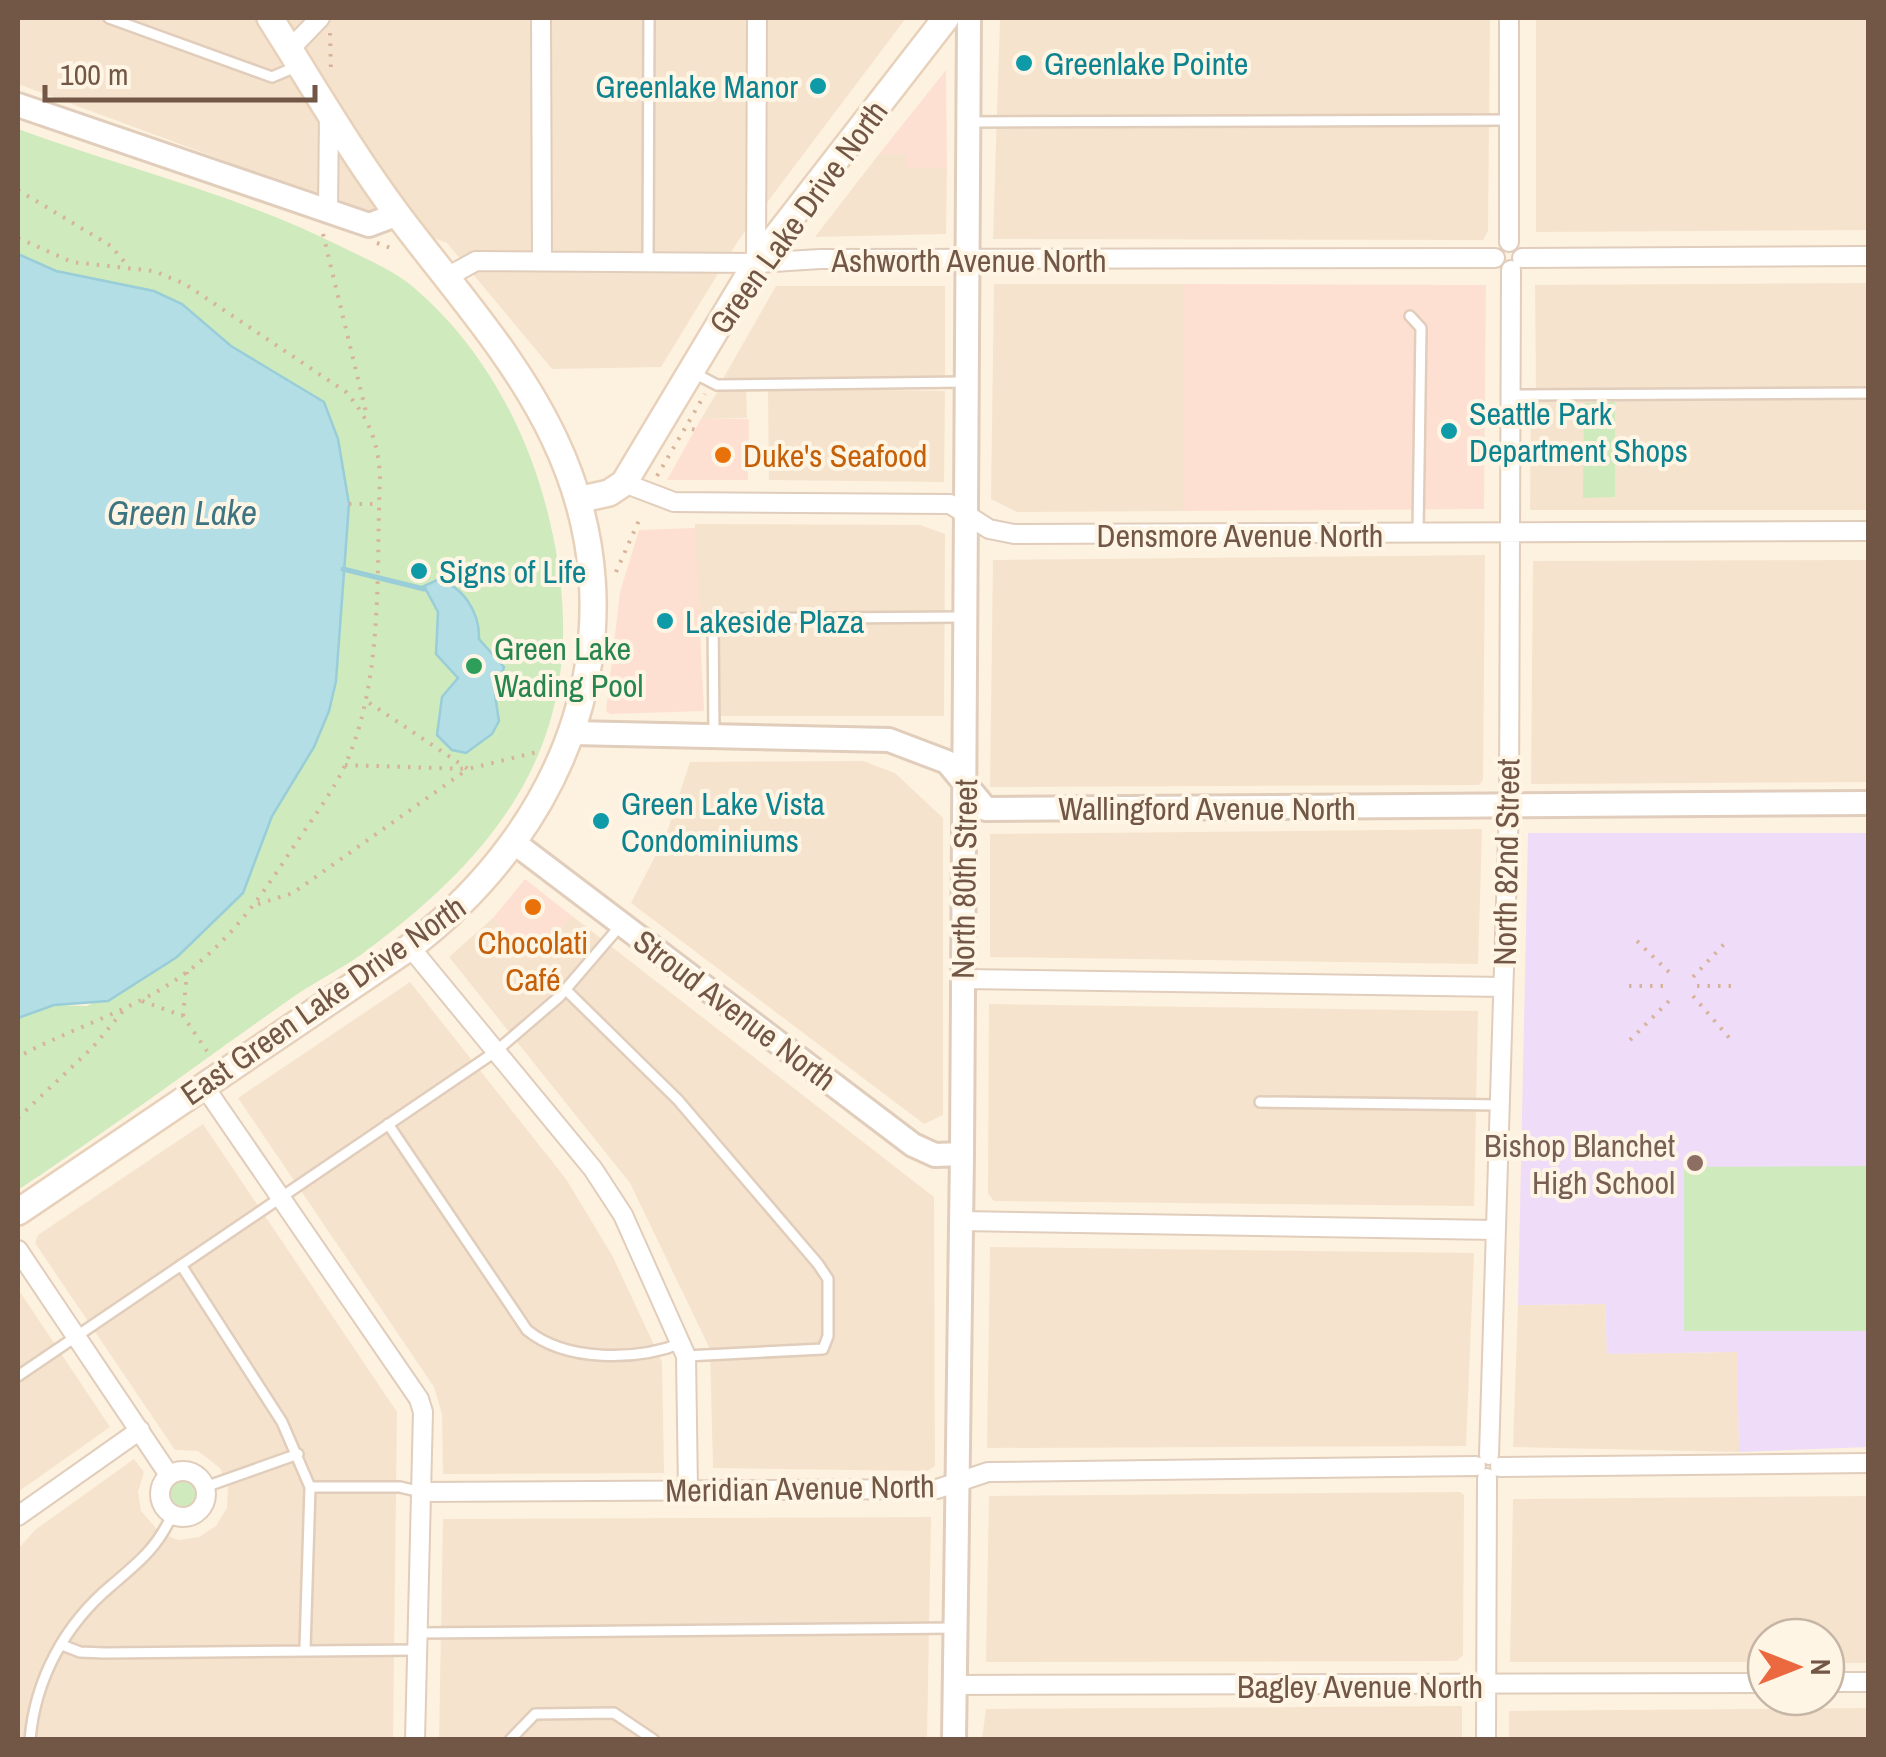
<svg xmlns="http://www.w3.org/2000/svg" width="1886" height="1757" font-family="'Archivo Narrow',sans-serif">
  <rect width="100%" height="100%" fill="#fdf2df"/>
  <path fill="#f5e3cd" d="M18 18H906L738 241 661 367 552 369 447 243 18 84Z
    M1000 18H1490L1488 231 1483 240 993 239Z
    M1536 18H1868V230L1536 232Z
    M879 154H907V168H947L946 234 815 237Z
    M1868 283V388L1536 392 1535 285Z
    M994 284H1184V511L1017 512 991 499Z
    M776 286H945V379L729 382 724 377Z
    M746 388 747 418 701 419 719 389Z
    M768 388 945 391 944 482 769 480Z
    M1868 398V510H1530L1531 399Z
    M695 524 920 525 945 534 944 716H720L719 629 701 625 695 614Z
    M1485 555 1483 780 1479 785 990 787 993 560Z
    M1868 560V782L1531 784 1533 561Z
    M863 761 895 773 943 818V1115L924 1124 631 903 666 835 690 762Z
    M1482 829 1478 964 990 957V834Z
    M572 916 934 1197 935 1466 927 1471 713 1468 710 1349 630 1183 449 957 493 918 532 960Z
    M410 982 566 1179 612 1255 662 1362 664 1473 443 1474 442 1414 434 1387 238 1098Z
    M989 1004 1478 1011 1474 1206 994 1201 988 1194Z
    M203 1124 397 1412 393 1739 18 1740V1549L35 1530 134 1459 144 1472 138 1492 141 1511 161 1534 179 1540 199 1537 216 1526 227 1508 228 1487 220 1468 198 1451 175 1450 35 1243 38 1235Z
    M990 1247 1474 1253 1466 1446 987 1448Z
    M18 1289 110 1427 18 1492Z
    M1605 1304 1607 1354 1737 1352 1739 1452 1513 1447 1518 1305Z
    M1460 1492 1464 1495 1463 1655 1457 1661 986 1662 989 1496Z
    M1868 1496V1663H1826V1637H1766V1662H1510L1513 1499Z
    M931 1517 927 1739 439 1740 443 1519Z
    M1462 1706V1739H982L986 1709Z
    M1868 1708V1739H1509V1711Z"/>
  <path fill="#fee0d2" d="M946 70 947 168H907L906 154H879Z
    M1184 284 1486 285 1484 509 1184 511Z
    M701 419H749L748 480H667Z
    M695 528 704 711 610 714 606 711 620 592 639 530Z
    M525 879 572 916 532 961 493 918Z"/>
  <path fill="#efdcf9" d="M1528 833H1868V1447L1739 1452 1737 1352 1607 1354 1605 1304 1518 1305Z"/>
  <path fill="#cfeabd" d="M18 129C127 169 243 196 348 250 369 260 394 271 412 286 484 347 529 432 550 522 596 719 518 840 362 954 338 971 310 984 286 1002 197 1065 109 1130 18 1190V1018L53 1005 87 1006 177 957 243 893 272 816 314 748 329 711 336 681 349 504 338 439 324 402 231 346 182 304 154 291 56 271 18 254Z
    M1615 402V497L1583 498 1584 403Z
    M1868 1166V1331H1684V1167Z
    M169 1494a14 14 0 1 1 28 0a14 14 0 1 1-28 0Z"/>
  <path fill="#b3dee6" stroke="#99cdd8" stroke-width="2.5" d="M18 254 56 271 154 291 182 304 231 346 324 402 338 439 349 504 336 681 329 711 314 747 272 816 243 893 177 957 108 1001 54 1005 18 1018Z
    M437 580C463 585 480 613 479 639L504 667 495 695 499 721 492 734 466 753 452 750 437 735 442 697 458 678 436 654 438 612 424 586Z"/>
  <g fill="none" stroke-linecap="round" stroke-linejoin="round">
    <path stroke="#99cdd8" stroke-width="5" d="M343 569 424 589"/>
    <g stroke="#e1cdbb" stroke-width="14">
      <path id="service" d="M109 18 272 77 298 66
        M971 122 1509 120
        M648 261 649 18
        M1410 316 1421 328 1418 531
        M692 372 717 385 963 382
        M1512 395 1868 393
        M714 734 713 619 962 617
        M566 990 678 1100 818 1264 828 1279V1336L823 1349 686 1356
        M1260 1102 1500 1105
        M388 1124 527 1330C566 1362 636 1361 682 1343
        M181 1265 282 1422 310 1487 305 1649
        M18 1376 495 1052 559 997 620 926
        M205 1487 298 1454
        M310 1487H400L421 1492
        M418 1633 955 1628
        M62 1645 80 1652 104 1653 417 1650
        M30 1740C35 1679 65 1624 112 1585 139 1562 157 1548 172 1515
        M510 1740 535 1714 614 1713 654 1740"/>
    </g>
    <g stroke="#e1cdbb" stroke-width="22">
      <path id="minor" d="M541 18 542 260
        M1509 18V242
        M290 49 320 18
        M328 212 329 114
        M1522 258 1868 256
        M756 262 757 18
        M447 277 476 261 756 263 820 259 1495 258
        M624 483 674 502 950 504 989 529 1014 534 1868 531
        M410 947 593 1169 623 1215 686 1356 688 1490
        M962 979 1503 987
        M204 1086 419 1399 423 1412 415 1740
        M962 1221 1496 1230
        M18 1250 169 1475
        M1489 1455 1509 805 1511 270
        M1500 1467 1868 1463
        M160 1494a23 23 0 1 1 46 0a23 23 0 1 1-46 0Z
        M421 1492 937 1489 988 1472 1476 1466
        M18 1516 140 1430
        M1826 1682H1868
        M954 1685 1766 1683
        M1486 1740 1487 1478"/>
    </g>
    <g stroke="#e1cdbb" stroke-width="28">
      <path id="tertiary" d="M18 105 369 225 398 214
        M573 733 889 740 947 762 986 809 1868 803
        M516 844 913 1145 935 1155 962 1154
        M954 1740 962 1154 969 18"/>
    </g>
    <g stroke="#e8d1ba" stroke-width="30">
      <path id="secondary" d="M578 500 609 493 624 483 756 263 946 18
        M18 1212 410 947C569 826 645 628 554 438 515 356 452 287 398 215 351 152 312 84 270 18"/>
    </g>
    <path stroke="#d7b399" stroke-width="4" stroke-dasharray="2.5 8" stroke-linecap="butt" d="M330 33 331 74
      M18 190 111 246 127 265
      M323 234 366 412
      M18 238 72 262 154 271 185 284 346 392C369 419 378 441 380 476 376 568 384 675 347 761 333 793 309 823 290 852 261 897 231 939 187 972 136 1010 73 1027 18 1057
      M377 243 396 250
      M692 429 700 431
      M657 476 705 394
      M349 504H379
      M616 572 640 518
      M345 765 468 769 537 752
      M258 904 293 893 468 769 365 700
      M1637 941 1674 977
      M1693 977 1726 942
      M1629 986H1671
      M1697 986H1735
      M1693 996 1732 1041
      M142 1001 183 1016 207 1051
      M183 1016 187 972
      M1630 1040 1674 996
      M18 1118 93 1047 123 1011"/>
    <use href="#service" stroke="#fff" stroke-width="9"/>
    <use href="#minor" stroke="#fff" stroke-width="18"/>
    <use href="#tertiary" stroke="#fff" stroke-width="22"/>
    <use href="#secondary" stroke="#fff" stroke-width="25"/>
  </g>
  <g fill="#0f9aa8" stroke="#fff5e5" stroke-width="4">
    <circle cx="1024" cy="63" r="10"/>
    <circle cx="818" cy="86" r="10"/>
    <circle cx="1449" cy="431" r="10"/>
    <circle cx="419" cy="571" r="10"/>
    <circle cx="665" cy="621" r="10"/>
    <circle cx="601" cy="821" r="10"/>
  </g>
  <g fill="#e8710a" stroke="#fff5e5" stroke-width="4">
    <circle cx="723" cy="455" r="10"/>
    <circle cx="533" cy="907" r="10"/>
  </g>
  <circle fill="#2e9e5b" stroke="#fff5e5" stroke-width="4" cx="474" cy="666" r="10"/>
  <circle fill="#8d6e63" stroke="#fff5e5" stroke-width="4" cx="1695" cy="1163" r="10"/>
  <g text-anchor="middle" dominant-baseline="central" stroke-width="8" stroke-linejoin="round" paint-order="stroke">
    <g font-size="32" fill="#0d838f" stroke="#fff5e5" text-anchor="start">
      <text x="1044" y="63">Greenlake Pointe</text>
      <text x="798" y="86" text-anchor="end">Greenlake Manor</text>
      <text x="1469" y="413">Seattle Park<tspan x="1469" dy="37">Department Shops</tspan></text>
      <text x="439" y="571">Signs of Life</text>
      <text x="685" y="621">Lakeside Plaza</text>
      <text x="621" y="803">Green Lake Vista<tspan x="621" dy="37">Condominiums</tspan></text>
    </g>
    <g font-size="32" fill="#735746" stroke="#fff5e5">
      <text transform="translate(798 217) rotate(-54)">Green Lake Drive North</text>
      <text x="969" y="260">Ashworth Avenue North</text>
      <text x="1240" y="535">Densmore Avenue North</text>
      <text x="1207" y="808">Wallingford Avenue North</text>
      <text transform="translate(1506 862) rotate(-89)">North 82nd Street</text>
      <text transform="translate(964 879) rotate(-89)">North 80th Street</text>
      <text transform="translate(323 1000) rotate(-35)">East Green Lake Drive North</text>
      <text transform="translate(735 1010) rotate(37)">Stroud Avenue North</text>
      <text transform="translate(800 1488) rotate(-1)">Meridian Avenue North</text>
      <text x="1360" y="1686">Bagley Avenue North</text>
    </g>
    <g font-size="32" fill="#c56008" stroke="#fff5e5" text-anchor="start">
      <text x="743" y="455">Duke's Seafood</text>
      <text x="533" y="942" text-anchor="middle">Chocolati<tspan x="533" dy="37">Café</tspan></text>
    </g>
    <g font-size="32" fill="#27864d" stroke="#fff5e5" text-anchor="start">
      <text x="494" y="648">Green Lake<tspan x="494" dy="37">Wading Pool</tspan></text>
    </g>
    <g font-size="32" fill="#785e54" stroke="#fff5e5" text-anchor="end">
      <text x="1675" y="1145">Bishop Blanchet<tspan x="1675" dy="37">High School</tspan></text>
    </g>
    <g font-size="35" font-style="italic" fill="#3c7481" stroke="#fff5e5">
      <text x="182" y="512">Green Lake</text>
    </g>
  </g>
  <rect width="1886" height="1757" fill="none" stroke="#735746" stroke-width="40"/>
  <g transform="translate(1796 1667) rotate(90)"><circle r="48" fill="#fff5e5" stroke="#c7b6a5" stroke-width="2.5"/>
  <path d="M0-8L18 38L0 25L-18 38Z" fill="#ec693f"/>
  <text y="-15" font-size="28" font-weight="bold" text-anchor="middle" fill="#735746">N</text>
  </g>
  <path d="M45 85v15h270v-15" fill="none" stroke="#735746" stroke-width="5"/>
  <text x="60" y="85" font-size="30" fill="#735746" stroke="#fff5e5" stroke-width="8" paint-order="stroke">100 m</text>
</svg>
